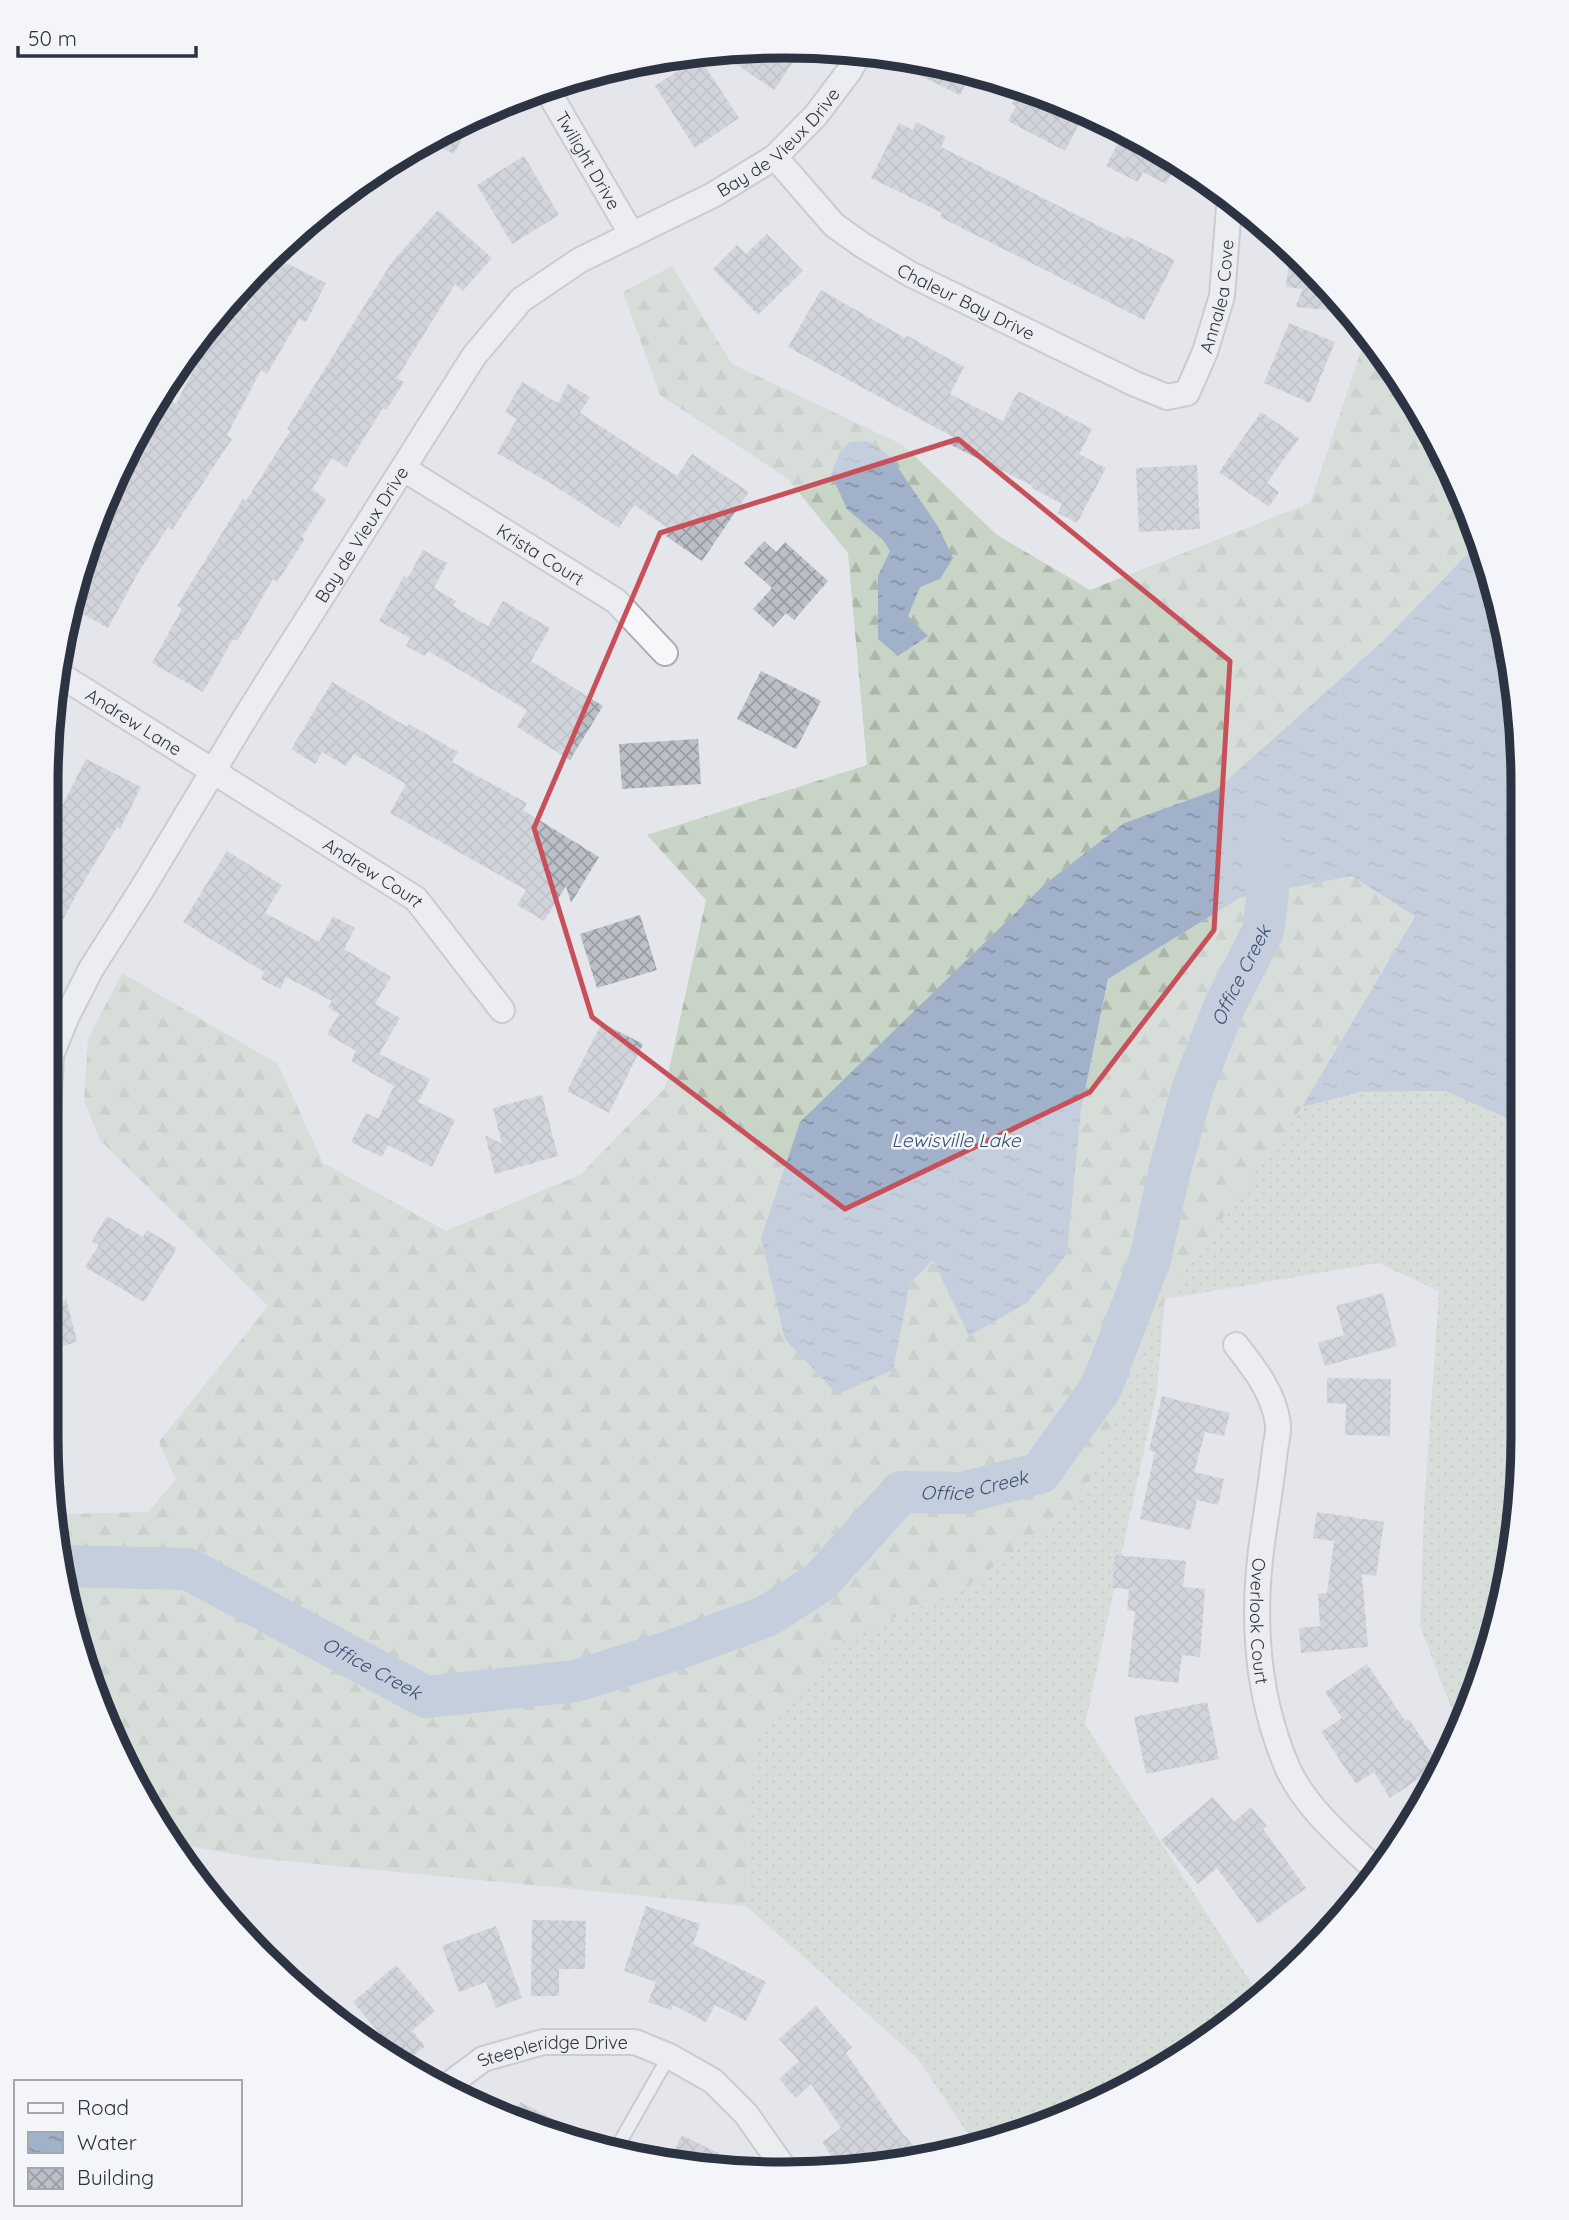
<svg xmlns="http://www.w3.org/2000/svg" width="1569" height="2220" font-family="Quicksand,sans-serif">
  <defs>
    <pattern id="grass-dots" width="8" height="8" patternUnits="userSpaceOnUse" patternTransform="scale(1.75)"><rect width="8" height="8" fill="#c8d4c5"/><path d="M2 2h.1M6 6h.1" fill="none" stroke="#acb6aa" stroke-width="1.8" stroke-linecap="round"/></pattern>
    <pattern id="forest-firs" width="22" height="20" patternUnits="userSpaceOnUse" patternTransform="scale(1.75)"><rect width="22" height="20" fill="#c8d4c5"/><path d="M5 1l3.5 6h-7zM16 11l3.5 6h-7z" fill="#acb6aa"/></pattern>
    <pattern id="water-ripples" width="26" height="14" patternUnits="userSpaceOnUse" patternTransform="scale(1.75)"><rect width="26" height="14" fill="#a1b1c9"/><path d="M2 4q2-2 4 0t4 0M15 11q2-2 4 0t4 0" fill="none" stroke="#8391a5"/></pattern>
    <pattern id="building-cross-hatch" width="8" height="8" patternUnits="userSpaceOnUse" patternTransform="scale(1.75)"><rect width="8" height="8" fill="#bbbfc7"/><path d="M0 0l8 8M0 8l8-8" fill="none" stroke="#989ca3"/></pattern>
  </defs>
  <rect width="100%" height="100%" fill="#e4e6eb"/>
  <path fill="url(#grass-dots)" d="M1445 1091 1520 1124 1522 1483 1498 1626 1463 1721 1452 1710 1420 1626 1424 1510 1439 1291 1378 1263 1165 1299 1157 1390 1085 1724 1261 1998 1112 2098 975 2145 918 2059 746 1906 754 1736 845 1639 968 1586 1081 1500 1165 1299 1302 1107 1361 1092Z"/>
  <path fill="url(#forest-firs)" d="M672 266 732 364 903 445 997 535 1090 590 1310 503 1361 351 1374 348 1447 458 1479 542 1384 640 1216 790 1124 823 1045 884 918 1008 893 1370 910 1283 934 1259 969 1336 1027 1303 1067 1254 1081 1110 1108 979 1240 898 1352 876 1415 915 1302 1107 1165 1299 1081 1500 968 1586 845 1639 754 1736 746 1906 255 1858 168 1842 102 1719 71 1627 56 1514 148 1512 176 1480 159 1442 268 1306 100 1140 84 1101 88 1039 122 973 278 1064 323 1163 446 1231 580 1175 665 1088 706 900 647 835 867 765 848 553 787 478 660 395 623 292Z"/>
  <path fill="url(#water-ripples)" d="M867 441 890 456 939 528 953 558 940 579 920 587 908 616 928 636 898 656 878 639V576L890 551 883 540 847 509 831 474 840 452 850 442Z
    M1479 542 1498 593 1517 688 1520 1124 1445 1091 1361 1092 1302 1107 1415 916 1352 876 1240 898 1108 979 1081 1110 1067 1254 1027 1303 969 1336 933 1260 910 1283 893 1370 837 1394 785 1339 761 1238 800 1122 1045 884 1124 823 1216 790 1384 640Z"/>
  <g fill="none" stroke-linecap="round" stroke-linejoin="round">
    <path stroke="#a1b1c9" stroke-width="42" id="s1" d="M63 1566 188 1569 426 1697 576 1681 674 1650 767 1616 820 1582 901 1492 962 1493 1040 1473 1101 1388 1150 1259 1169 1173 1193 1087 1225 1005 1263 931 1268 893 1259 836"/>
  </g>
  <path fill="url(#building-cross-hatch)" d="M803 48 774 90 717 51Z
    M699 57 739 118 695 148 655 86Z
    M894 57 952 67 973 70 960 95 892 62Z
    M1020 87 1085 112 1065 151 1008 121 1016 106 1012 104Z
    M472 118 454 154 426 140 448 130Z
    M916 122 946 137 941 147 1125 239 1127 236 1175 260 1144 320 940 217 942 213 871 178 899 123 913 130Z
    M1125 130 1177 163 1166 184 1143 172 1138 182 1106 166Z
    M524 156 559 215 512 244 477 185Z
    M438 210 492 258 463 291 455 284 397 378 404 382 386 410 383 408 346 467 332 458 312 489 326 499 302 537 305 539 277 582 273 579 237 641 233 639 203 692 152 663 182 609 177 606 243 499 246 501 290 431 287 429 392 262Z
    M767 234 803 271 758 315 713 269 737 245 746 254Z
    M272 256 326 283 306 322 299 319 267 374 261 370 227 435 232 439 172 530 168 527 138 573 108 628 70 607 92 533 171 401 176 404 202 353 205 355 236 303 245 309Z
    M1289 260 1301 261 1340 297 1350 312 1295 307 1303 289 1286 287Z
    M821 290 905 338 906 335 964 367 950 394 1003 421 1018 391 1092 429 1079 454 1106 468 1077 523 1058 513 1062 504 1032 488 1033 486 949 444 953 437 788 347Z
    M1289 323 1335 342 1310 403 1264 383Z
    M522 382 558 403 568 384 590 397 580 413 677 476 692 454 749 492 702 561 666 536 671 530 634 505 619 528 555 486 497 453 517 419 505 412Z
    M1261 412 1299 438 1267 483 1279 492 1269 507 1219 472Z
    M1197 465 1200 529 1139 532 1136 468Z
    M764 541 776 552 785 542 828 581 794 620 786 613 773 627 753 609 772 588 744 563Z
    M423 550 447 563 434 588 456 601 453 606 488 626 503 601 550 628 531 661 603 706 570 760 517 727 527 710 428 651 425 656 406 646 410 638 379 621 404 576 408 578Z
    M761 671 821 701 796 749 737 719Z
    M332 682 407 727 409 724 458 752 452 762 527 803 523 810 599 857 571 903 566 886 544 921 517 905 526 890 390 813 406 784 354 754 346 766 322 752 315 764 291 749Z
    M698 739 701 784 622 789 619 744Z
    M86 759 141 787 120 829 117 827 78 891 46 952V811L56 818Z
    M227 851 282 885 265 913 319 942 333 916 355 928 344 949 391 977 375 1004 400 1018 379 1054 430 1079 418 1102 455 1120 432 1167 388 1145 382 1157 351 1142 366 1113 378 1119 394 1086 351 1061 356 1051 327 1034 339 1014 328 1007 332 1001 286 977 280 989 261 979 264 972 183 922Z
    M640 915 657 970 597 988 580 934Z
    M602 1023 643 1044 609 1113 567 1091Z
    M542 1095 558 1156 495 1174 485 1135 502 1144 493 1108Z
    M107 1216 143 1237 147 1230 177 1248 144 1302 85 1267 99 1245 92 1241Z
    M53 1288 58 1311 66 1298 77 1342 46 1350V1289Z
    M1383 1293 1397 1346 1325 1366 1318 1343 1344 1335 1336 1306Z
    M1327 1378 1391 1379 1390 1436 1345 1435 1346 1404 1327 1403Z
    M1162 1396 1230 1413 1224 1436 1205 1432 1194 1472 1224 1479 1218 1505 1197 1500 1190 1530 1140 1519 1155 1452 1149 1450Z
    M1317 1512 1384 1522 1376 1576 1362 1574 1368 1647 1301 1653 1299 1628 1320 1626 1318 1594 1327 1593 1334 1541 1313 1538Z
    M1115 1555 1186 1561 1183 1587 1205 1589 1200 1657 1182 1655 1178 1683 1128 1677 1135 1611 1127 1610 1129 1589 1112 1588Z
    M1367 1664 1405 1721 1409 1719 1439 1765 1390 1798 1374 1772 1356 1784 1321 1732 1342 1718 1325 1692Z
    M1207 1702 1219 1759 1146 1774 1134 1717Z
    M1213 1797 1234 1822 1251 1807 1267 1826 1263 1829 1306 1888 1258 1924 1217 1868 1198 1884 1161 1840Z
    M646 1906 700 1924 693 1944 766 1982 746 2021 715 2005 706 2022 673 2005 671 2010 648 2002 656 1982 624 1971Z
    M532 1920 586 1921 585 1969H559V1996H531Z
    M496 1926 522 1998 496 2008 486 1982 459 1992 442 1946Z
    M396 1965 435 2011 412 2031 425 2046 405 2063 353 2002Z
    M816 2006 852 2047 846 2053 904 2136 905 2135 924 2161 842 2172 822 2142 841 2128 811 2084 796 2098 779 2079 799 2061 779 2039Z
    M520 2102 570 2128 567 2136 511 2121Z
    M682 2135 752 2170 688 2168 668 2163Z"/>
  <g fill="none" stroke-linecap="round" stroke-linejoin="round">
    <g stroke="#a9adb5" stroke-width="16">
      <path id="lane" d="M616 2149 669 2056"/>
    </g>
    <g stroke="#a9adb5" stroke-width="28">
      <g id="street">
        <path id="s2" d="M545 86 632 235"/>
        <path id="s3" d="M775 157 834 225 862 245 910 274 1133 383 1167 397 1187 393 1205 352 1222 296 1230 195"/>
        <path id="s4" d="M404 469 616 601 665 653"/>
        <path id="s5" d="M57 673 416 899 502 1010"/>
        <path id="s6" d="M46 1158 51 1055 67 1016 91 969 142 889 248 713 474 356 521 300 580 260 713 195 775 157 816 115 850 70 860 52"/>
        <path id="s7" d="M1236 1345C1254 1368 1274 1393 1278 1424 1279 1432 1276 1442 1275 1450 1272 1477 1268 1503 1264 1529 1251 1610 1255 1693 1288 1769 1307 1810 1347 1842 1379 1873"/>
        <path id="s8" d="M443 2089 483 2059 543 2042H635L669 2056 713 2081 746 2114 786 2171"/>
      </g>
    </g>
    <use href="#lane" stroke="#f6f7f9" stroke-width="12"/>
    <use href="#street" stroke="#f6f7f9" stroke-width="24"/>
  </g>
  <path d="M0 0H1569V2220H0ZM958 439 1230 661 1214 930 1090 1092 845 1209 592 1017 534 828 660 533Z" fill="#e4e6eb" fill-opacity=".55" fill-rule="evenodd"/>
  <path fill="none" stroke="#c8505a" stroke-width="5" stroke-linejoin="round" d="M958 439 1230 661 1214 930 1090 1092 845 1209 592 1017 534 828 660 533Z"/>
  <g text-anchor="middle" dominant-baseline="central" stroke-width="5" stroke-linejoin="round" paint-order="stroke">
    <g font-size="18" fill="#2c3342" stroke="#f3f5f8">
      <text stroke="none"><textPath href="#s6" startOffset="1298">Bay de Vieux Drive</textPath></text>
      <text stroke="none"><textPath href="#s2" startOffset="86">Twilight Drive</textPath></text>
      <text stroke="none"><textPath href="#s3" startOffset="588">Annalea Cove</textPath></text>
      <text stroke="none"><textPath href="#s3" startOffset="243">Chaleur Bay Drive</textPath></text>
      <text stroke="none"><textPath href="#s6" startOffset="710">Bay de Vieux Drive</textPath></text>
      <text stroke="none"><textPath href="#s4" startOffset="161">Krista Court</textPath></text>
      <text stroke="none"><textPath href="#s5" startOffset="91">Andrew Lane</textPath></text>
      <text stroke="none"><textPath href="#s5" startOffset="374">Andrew Court</textPath></text>
      <text stroke="none"><textPath href="#s7" startOffset="289">Overlook Court</textPath></text>
      <text stroke="none"><textPath href="#s8" startOffset="121">Steepleridge Drive</textPath></text>
    </g>
    <g font-size="19" font-style="italic" fill="#384f75" stroke="#f3f5f8">
      <text stroke="none"><textPath href="#s1" startOffset="1615">Office Creek</textPath></text>
      <text x="956" y="1140">Lewisville Lake</text>
      <text stroke="none"><textPath href="#s1" startOffset="1006">Office Creek</textPath></text>
      <text stroke="none"><textPath href="#s1" startOffset="334">Office Creek</textPath></text>
    </g>
  </g>
  <path d="M0 0H1569V2220H0ZM784 58H785A726 726 0 0 1 1511 784V1436A726 726 0 0 1 785 2162H784A726 726 0 0 1 58 1436V784A726 726 0 0 1 784 58Z" fill="#f3f5f8" fill-rule="evenodd"/>
  <path fill="none" stroke="#2c3342" stroke-width="9" d="M784 58H785A726 726 0 0 1 1511 784V1436A726 726 0 0 1 785 2162H784A726 726 0 0 1 58 1436V784A726 726 0 0 1 784 58Z"/>
  <rect x="14" y="2080" width="228" height="126" fill="#f3f5f8" stroke="#a3a7af" stroke-width="2"/>
  <rect x="28" y="2103" width="35" height="10" fill="#f6f7f9" stroke="#a3a7af" stroke-width="2"/>
  <text x="77" y="2115" font-size="21" fill="#2c3342">Road</text>
  <rect x="28" y="2132" width="35" height="21" fill="url(#water-ripples)" stroke="#a3a7af" stroke-width="2"/>
  <text x="77" y="2150" font-size="21" fill="#2c3342">Water</text>
  <rect x="28" y="2168" width="35" height="21" fill="url(#building-cross-hatch)" stroke="#a3a7af" stroke-width="2"/>
  <text x="77" y="2185" font-size="21" fill="#2c3342">Building</text>
  <path d="M18 46v10h178v-10" fill="none" stroke="#2c3342" stroke-width="3.5"/>
  <text x="28" y="46" font-size="21" fill="#2c3342" stroke="#f3f5f8" stroke-width="5" paint-order="stroke">50 m</text>
</svg>
